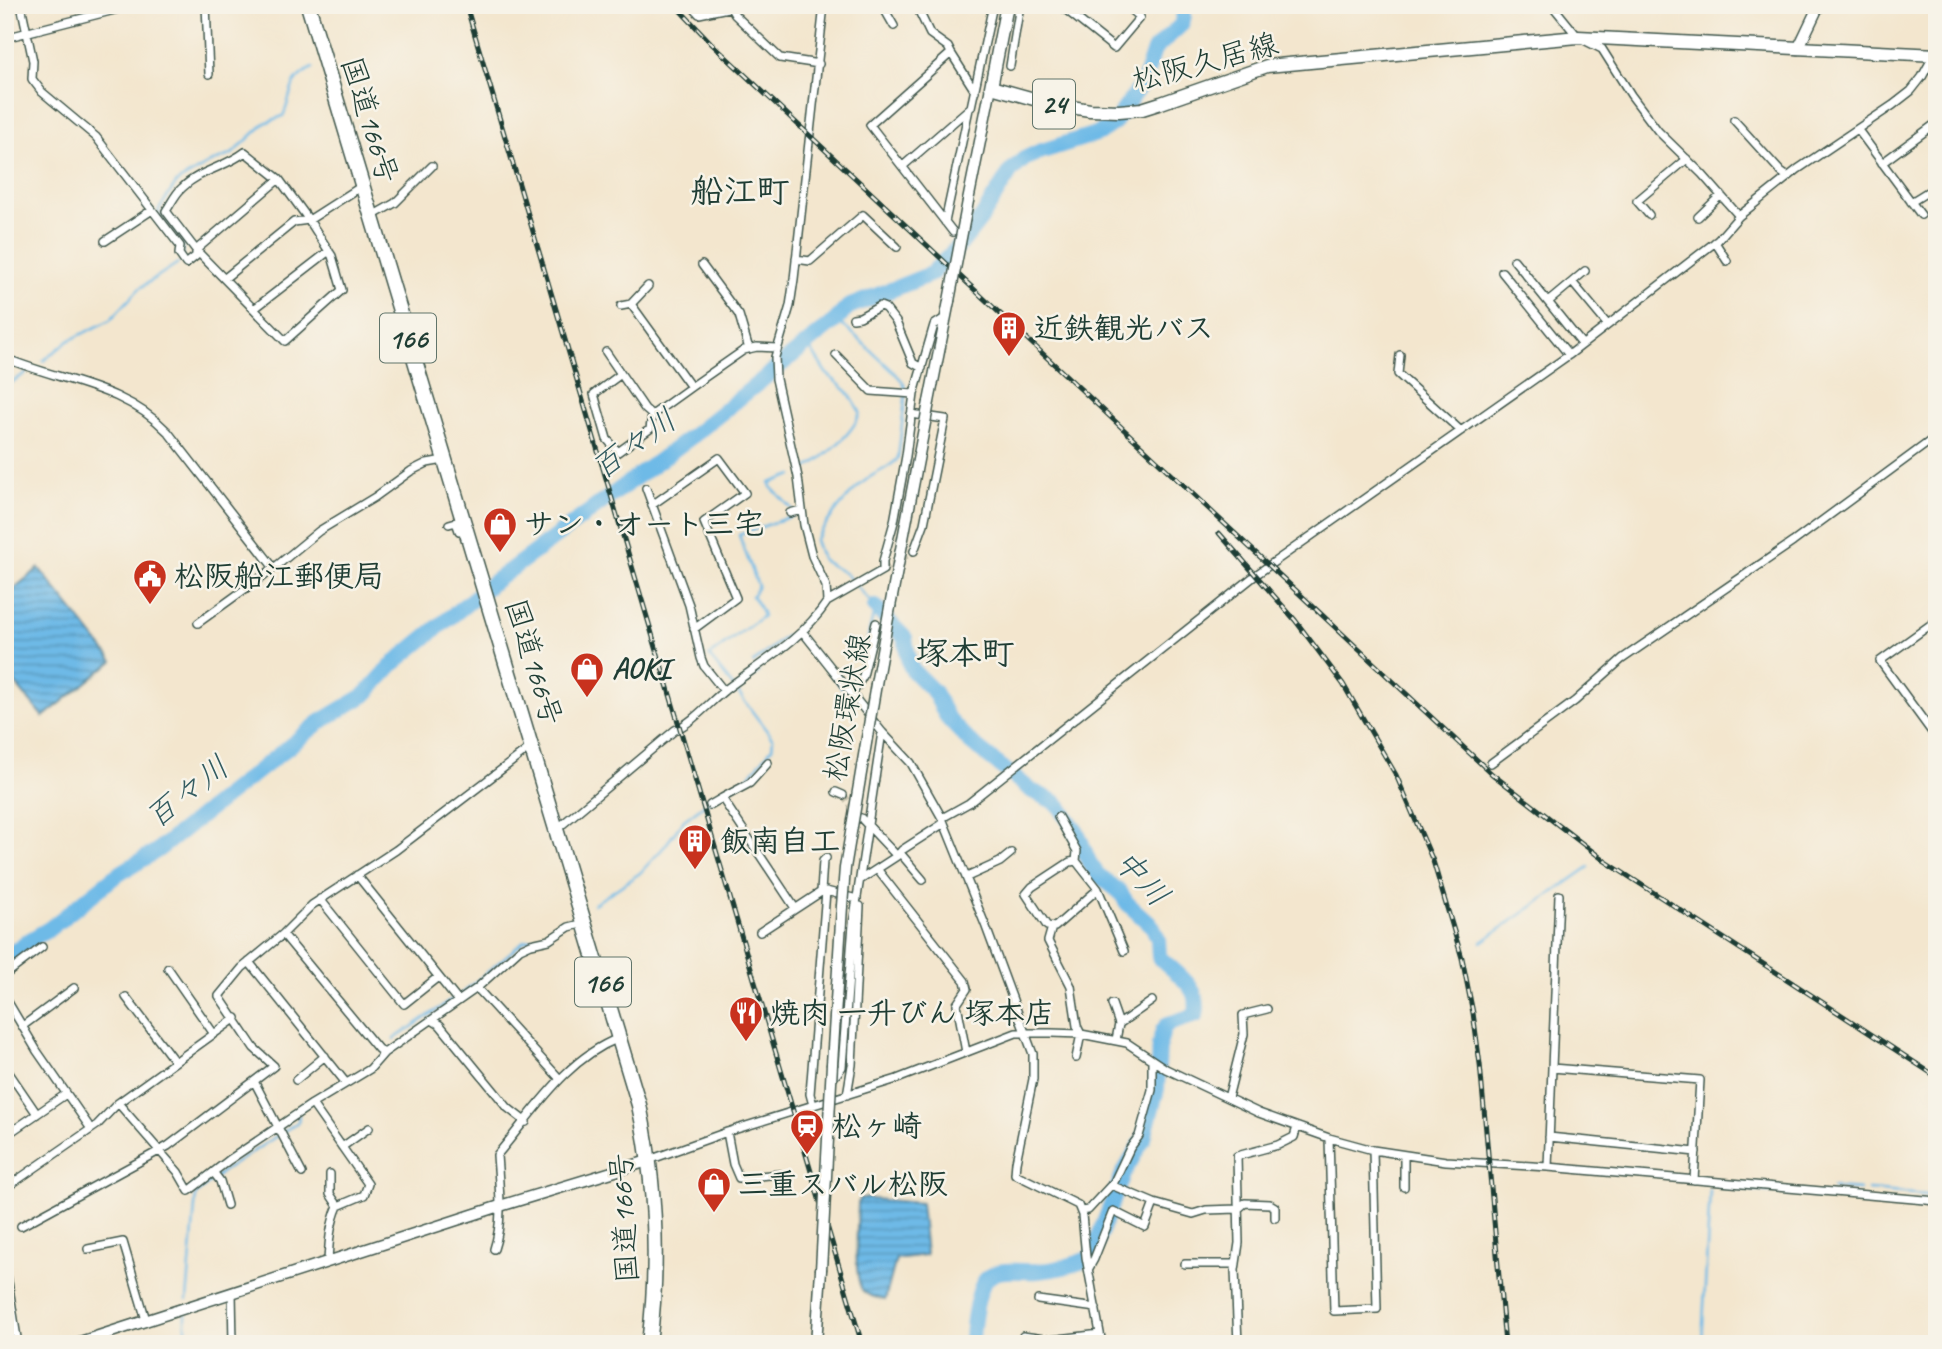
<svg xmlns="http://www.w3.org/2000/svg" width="1942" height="1349" font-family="Caveat,'Klee One',sans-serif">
  <defs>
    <pattern id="water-rules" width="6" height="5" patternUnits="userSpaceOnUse" patternTransform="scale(1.75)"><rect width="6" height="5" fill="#6ebae7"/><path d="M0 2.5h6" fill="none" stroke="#5a98bc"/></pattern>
  </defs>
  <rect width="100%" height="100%" fill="#f7f3e8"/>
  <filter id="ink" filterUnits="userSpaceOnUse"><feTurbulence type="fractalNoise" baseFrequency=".0143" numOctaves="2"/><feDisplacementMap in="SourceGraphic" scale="14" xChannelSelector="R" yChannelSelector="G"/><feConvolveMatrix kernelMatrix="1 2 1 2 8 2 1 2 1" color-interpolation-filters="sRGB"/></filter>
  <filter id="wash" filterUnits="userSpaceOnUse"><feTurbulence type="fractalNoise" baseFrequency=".00686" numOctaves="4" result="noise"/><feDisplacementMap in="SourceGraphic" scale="28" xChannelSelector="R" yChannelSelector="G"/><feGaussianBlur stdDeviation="1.57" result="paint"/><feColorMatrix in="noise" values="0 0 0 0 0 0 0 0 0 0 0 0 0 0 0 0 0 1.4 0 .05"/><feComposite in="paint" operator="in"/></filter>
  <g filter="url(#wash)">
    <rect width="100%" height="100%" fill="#f3e6ce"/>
    <path fill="url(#water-rules)" stroke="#467c8e" stroke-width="2" d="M39 568 113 661 43 717 5 671V596Z
      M861 1198 921 1203 926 1255 896 1259 885 1300C878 1298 868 1296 864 1292 852 1282 858 1219 858 1203Z"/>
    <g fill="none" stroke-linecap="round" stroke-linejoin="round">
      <path stroke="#6ebae7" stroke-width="2.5" d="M183 255V243L158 211 177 182 210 163 232 154 265 123 283 116C293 95 287 79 313 68
        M835 321 849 330 896 374 903 382 906 391 898 458C890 469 876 471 866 480 845 497 830 518 815 540L822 560 846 574 875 607 863 659
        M43 361 68 341 110 320 140 288 178 263
        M5 387 26 373
        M802 471C820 461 855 433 860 412L848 392 826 373 807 343
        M792 509 771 487 770 483 793 475
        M809 647 843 689
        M753 663 786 636
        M736 690 709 656 763 616 761 610 752 596 758 586 739 535 792 516
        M594 904 640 873 664 847 684 820 708 802 749 776 772 748 773 739 736 690 759 672
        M1482 942 1589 867
        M394 1039 465 991 524 941 548 936
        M300 1109 301 1105 334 1086
        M1720 1187 1821 1197
        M1832 1188 1860 1190
        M1868 1190 1937 1196
        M187 1300 196 1194 222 1172 298 1122 299 1115
        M186 1313V1344
        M1702 1344 1710 1190"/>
      <path stroke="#6ebae7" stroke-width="16" d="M875 607 905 638 909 663 913 671 934 692 948 719 971 743 1032 791 1055 802 1060 807 1078 834 1089 862 1097 874 1120 892 1127 903 1153 927 1158 939 1159 957C1175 973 1202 987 1196 1015L1168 1024 1163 1030 1159 1045 1157 1089 1144 1138 1123 1174 1091 1257C1076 1265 1055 1270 1038 1271 1021 1273 993 1264 983 1284 976 1297 972 1329 972 1344
        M5 959 25 943 49 929 114 877 158 850 320 722 365 695 394 663 491 584 695 434 835 321 848 307 931 274 961 244 982 217 1011 171 1024 159 1039 152 1099 133 1115 122 1144 81 1154 50 1181 25 1184 16 1182 5"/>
    </g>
  </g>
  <g filter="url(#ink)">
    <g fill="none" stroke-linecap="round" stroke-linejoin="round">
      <path stroke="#c9c4af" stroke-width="7" stroke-dasharray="7 3.5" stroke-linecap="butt" d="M883 570 914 551
        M843 795 856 811"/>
      <g stroke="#3f564b" stroke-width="10">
        <path id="street" d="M21 5 33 61 32 79 42 92 96 137 180 246 179 254 186 264 196 256V250L279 179
          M206 5 209 74
          M691 5 699 14 742 5
          M729 5 735 15 780 58 819 64
          M882 5 894 26
          M916 5 930 34 948 47 951 53
          M1060 5 1114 48 1140 17 1126 5
          M1552 5 1578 37 1602 49 1631 95 1658 131 1702 174 1739 216
          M5 38 134 5
          M1010 66 1020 5
          M1734 120 1781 172 1788 177
          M1858 130 1921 215
          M245 152 279 179 309 220 332 256 342 290 285 341 196 250 166 211C171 204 175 194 182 188 200 170 226 167 245 152Z
          M1882 163 1935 124 1937 126
          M903 166 971 107 993 5
          M1911 202 1937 186
          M1649 215 1637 201 1687 159
          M372 216 395 203 432 166
          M1698 217 1721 195
          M945 222 969 109
          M953 232 870 125 951 53 975 91
          M105 241 152 210
          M1715 242 1727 261
          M796 259 810 261 863 215 897 247
          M1514 260 1548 302
          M702 265 739 315 749 349
          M1585 271 1572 282 1607 324
          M1502 272 1569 355
          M225 278 294 222 309 220 362 186
          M1572 282 1548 302 1582 344
          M621 306 631 304 648 286
          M254 309 329 251
          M853 318 860 317 880 306 885 308 896 322 913 363 922 368
          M606 352 645 409 652 415
          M836 355 871 391 914 394
          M1400 355 1398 374 1461 431
          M5 358C62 382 123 385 168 432L274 568
          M621 374 594 394 607 439 618 452 650 429 652 415 691 387 631 304
          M691 387 744 350 757 347 777 348
          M911 414 945 419 924 524 914 551
          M646 488 689 605 701 658 704 666 724 691
          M652 505 719 458 745 493 704 522 736 598 694 629
          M790 513 801 510
          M449 524 456 522 459 531
          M827 602 883 570V561L894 522 906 456 914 394 934 325 945 318
          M1937 620 1880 661 1937 739
          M198 623 274 568 319 531 375 497 411 471 427 463 444 460
          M802 631 882 732 911 763 942 818 986 927 1033 1054V1079L1016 1162 1015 1174 1078 1205 1082 1215 1086 1257 1102 1344
          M853 693 863 676 876 623
          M768 763 750 783 722 798 795 908
          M1491 763 1575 701 1622 659 1793 542 1937 436
          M836 792 843 795
          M710 805 722 798
          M1058 817 1077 851 1076 861 1070 862 1032 887 1026 894 1047 926 1055 927 1098 889 1076 861
          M942 818 969 803 1257 574 1569 355 1718 240 1739 216 1798 169 1893 105 1911 91 1922 77 1934 55
          M557 829 675 730C693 722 709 703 725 690 760 663 802 640 827 602L826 586 812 556 804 525 798 477 776 379 775 357 790 306 794 279 824 5
          M901 854 923 880
          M897 856 902 850 944 823
          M877 869 965 981 967 989 957 1004 966 1052
          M357 875 458 1001
          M967 877 1000 862 1011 853
          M860 880 897 856 861 818
          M1098 889 1124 951
          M821 892 823 861 826 858
          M320 899 404 1004 438 977
          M1052 927 1048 941 1071 986 1077 1026 1081 1034 1076 1058
          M760 932 821 892 826 891 857 899
          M283 934 378 1049 384 1053
          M249 962 346 1083
          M168 968 214 1034
          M5 975 42 947
          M477 988 559 1078
          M5 997 37 1051 91 1129
          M126 997 175 1062
          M1112 1004 1119 1024
          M432 1020 440 1025 508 1108 526 1122
          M24 1025 74 988
          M1116 1040 1119 1024 1152 1001
          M5 1067 37 1114
          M1552 1068 1700 1080 1694 1180
          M296 1080 325 1056
          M254 1081 302 1173
          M831 1081 842 1067 853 924 882 732
          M847 1095 852 1065 860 906
          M1228 1098 1244 1034 1243 1015 1267 1009
          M118 1103 178 1172 189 1191 229 1160 312 1104 368 1184 364 1195 338 1206C330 1224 329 1242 328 1261
          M312 1104 370 1069 384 1053 477 988 520 949 531 944 549 940 569 927 585 923
          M813 1105 810 1094 826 891
          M727 1132 733 1164 739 1178 780 1174
          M5 1136 66 1094
          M1549 1137 1696 1152
          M1329 1138 1334 1311 1377 1309 1373 1150
          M342 1147 369 1128
          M1404 1156V1187
          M649 1160 727 1132 897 1079 1016 1033H1051L1081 1034 1127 1043 1166 1069 1259 1113 1329 1138 1373 1150 1446 1161 1548 1167 1937 1201
          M1548 1167 1559 895
          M214 1173 220 1181 227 1205
          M330 1174V1194L338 1206
          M5 1178 10 1185 97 1125 118 1103 236 1018
          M1111 1185 1154 1203 1193 1214 1206 1210 1238 1209 1245 1203 1270 1204 1275 1207V1218
          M1081 1211 1088 1210 1114 1182 1130 1148 1139 1136 1152 1090V1060
          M21 1226 168 1146 274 1066 254 1048 219 996 242 968 283 934 312 905 396 850 531 747
          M88 1249 123 1242 146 1320
          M494 1249C504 1219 499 1187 497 1155 533 1113 565 1059 619 1038
          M5 1263 18 1344
          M1185 1264H1236
          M1089 1268 1094 1259 1113 1211 1145 1227 1154 1203
          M232 1292 233 1344
          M1038 1300 1096 1308
          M1023 1336 1051 1340 1100 1334
          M1238 1344 1235 1270 1239 1243 1237 1156 1278 1145 1294 1137 1297 1127"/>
      </g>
      <g stroke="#3f564b" stroke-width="13">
        <path id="secondary" d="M1798 49 1819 5
          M968 201 991 87
          M929 402 949 301
          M876 684 890 607
          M832 1064 842 906
          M74 1344 500 1206 648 1161
          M816 1344 821 1270"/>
      </g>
      <g stroke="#3f564b" stroke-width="15">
        <path id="primary" d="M1007 5 991 87 1052 104 1090 110 1119 111 1142 109 1161 103 1267 66 1578 37 1937 55"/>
      </g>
      <g stroke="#3f564b" stroke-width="17">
        <path id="highway" d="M308 5 639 1105C656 1184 659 1264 649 1344"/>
      </g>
      <use href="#street" stroke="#fff" stroke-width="7"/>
      <use href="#secondary" stroke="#fff" stroke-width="10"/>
      <use href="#primary" stroke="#fff" stroke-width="12"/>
      <use href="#highway" stroke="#fff" stroke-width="14"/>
      <g stroke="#1f3d34" stroke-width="5">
        <path id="rail" d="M466 5 862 1344
          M675 5 713 45 1492 774 1605 861 1937 1077
          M1219 533 1295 620 1343 684 1396 775 1433 861 1462 958 1473 1013 1480 1064 1505 1344"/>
      </g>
      <use href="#rail" stroke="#f7f3e8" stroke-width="2.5" stroke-dasharray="8" stroke-linecap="butt"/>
      <g stroke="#3f564b" stroke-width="13" stroke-linecap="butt">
        <path id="secondary-bridge" d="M949 301 968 201
          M890 607 929 402
          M842 906 845 868 876 684
          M821 1270 832 1064"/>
      </g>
      <use href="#secondary-bridge" stroke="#fff" stroke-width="10"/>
    </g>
  </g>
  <defs>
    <g id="building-pin" transform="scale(1.75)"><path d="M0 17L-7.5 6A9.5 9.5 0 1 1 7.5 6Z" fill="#c8321e" stroke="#f7f3e8"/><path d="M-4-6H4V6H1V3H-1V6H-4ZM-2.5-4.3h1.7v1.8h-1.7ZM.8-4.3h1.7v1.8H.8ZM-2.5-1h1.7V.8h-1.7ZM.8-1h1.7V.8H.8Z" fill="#fff"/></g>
    <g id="shop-pin" transform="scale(1.75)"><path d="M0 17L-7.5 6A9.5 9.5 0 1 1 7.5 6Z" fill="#c8321e" stroke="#f7f3e8"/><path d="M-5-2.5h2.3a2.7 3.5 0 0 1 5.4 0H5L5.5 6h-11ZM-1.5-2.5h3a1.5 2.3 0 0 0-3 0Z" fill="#fff"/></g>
    <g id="civic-pin" transform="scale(1.75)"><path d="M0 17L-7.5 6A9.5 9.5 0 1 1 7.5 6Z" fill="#c8321e" stroke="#f7f3e8"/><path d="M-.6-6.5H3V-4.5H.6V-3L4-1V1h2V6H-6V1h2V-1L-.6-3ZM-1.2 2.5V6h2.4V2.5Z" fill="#fff"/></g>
    <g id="restaurant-pin" transform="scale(1.75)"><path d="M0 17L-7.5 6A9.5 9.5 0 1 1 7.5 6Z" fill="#c8321e" stroke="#f7f3e8"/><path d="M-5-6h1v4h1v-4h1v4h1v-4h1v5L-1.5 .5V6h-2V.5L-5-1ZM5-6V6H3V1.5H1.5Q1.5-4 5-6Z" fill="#fff"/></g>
    <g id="station-pin" transform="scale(1.75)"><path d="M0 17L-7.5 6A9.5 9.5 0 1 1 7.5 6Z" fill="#c8321e" stroke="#f7f3e8"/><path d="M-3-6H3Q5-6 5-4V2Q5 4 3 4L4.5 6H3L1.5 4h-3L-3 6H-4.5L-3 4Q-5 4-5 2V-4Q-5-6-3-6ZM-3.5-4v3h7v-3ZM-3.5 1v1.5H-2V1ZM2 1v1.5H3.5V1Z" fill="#fff"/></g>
  </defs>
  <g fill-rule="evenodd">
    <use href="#building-pin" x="1009" y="328"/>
    <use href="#shop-pin" x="500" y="524"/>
    <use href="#civic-pin" x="150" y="576"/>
    <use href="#shop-pin" x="587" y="669"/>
    <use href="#building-pin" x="695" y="841"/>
    <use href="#restaurant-pin" x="746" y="1013"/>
    <use href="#station-pin" x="807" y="1126"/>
    <use href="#shop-pin" x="714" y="1184"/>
  </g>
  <g text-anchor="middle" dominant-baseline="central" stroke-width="5" stroke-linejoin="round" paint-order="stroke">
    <g fill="#f7f3e8" stroke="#60746a" stroke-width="2">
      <rect x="1033" y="79.5" width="42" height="49" rx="5"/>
      <rect x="380" y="313.5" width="56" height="49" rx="5"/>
      <rect x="575" y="957.5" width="56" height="49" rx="5"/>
    </g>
    <g font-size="28" font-weight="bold" fill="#1f3d34">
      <text x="1054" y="104">24</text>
      <text x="408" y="338">166</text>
      <text x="603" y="982">166</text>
    </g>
    <g font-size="30" fill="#1f3d34" stroke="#f7f3e8">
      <text transform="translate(1205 62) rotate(-15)">松阪久居線</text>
      <text transform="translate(370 120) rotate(73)">国道166号</text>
      <text transform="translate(534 662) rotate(73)">国道166号</text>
      <text transform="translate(847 707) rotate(-80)">松阪環状線</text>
      <text transform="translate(624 1218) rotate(-93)">国道166号</text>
    </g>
    <g font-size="30" font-weight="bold" fill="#1f3d34" stroke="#f7f3e8" text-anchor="start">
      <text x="1034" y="328">近鉄観光バス</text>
      <text x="524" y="524">サン・オート三宅</text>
      <text x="174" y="576">松阪船江郵便局</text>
      <text x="612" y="669">AOKI</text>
      <text x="720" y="841">飯南自工</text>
      <text x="770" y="1013">焼肉 一升びん 塚本店</text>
      <text x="832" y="1126">松ヶ崎</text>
      <text x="738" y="1184">三重スバル松阪</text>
    </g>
    <g font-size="32" font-style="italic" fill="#335c61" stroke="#f7f3e8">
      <text transform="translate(634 444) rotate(-36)">百々川</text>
      <text transform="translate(187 792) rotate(-38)">百々川</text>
      <text transform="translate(1142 878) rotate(47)">中川</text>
    </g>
    <g font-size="33" font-weight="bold" fill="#1f3d34" stroke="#f7f3e8">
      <text x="740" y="191">船江町</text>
      <text x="965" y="653">塚本町</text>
    </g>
  </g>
  <rect width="1942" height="1349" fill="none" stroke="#f7f3e8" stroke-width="28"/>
</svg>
